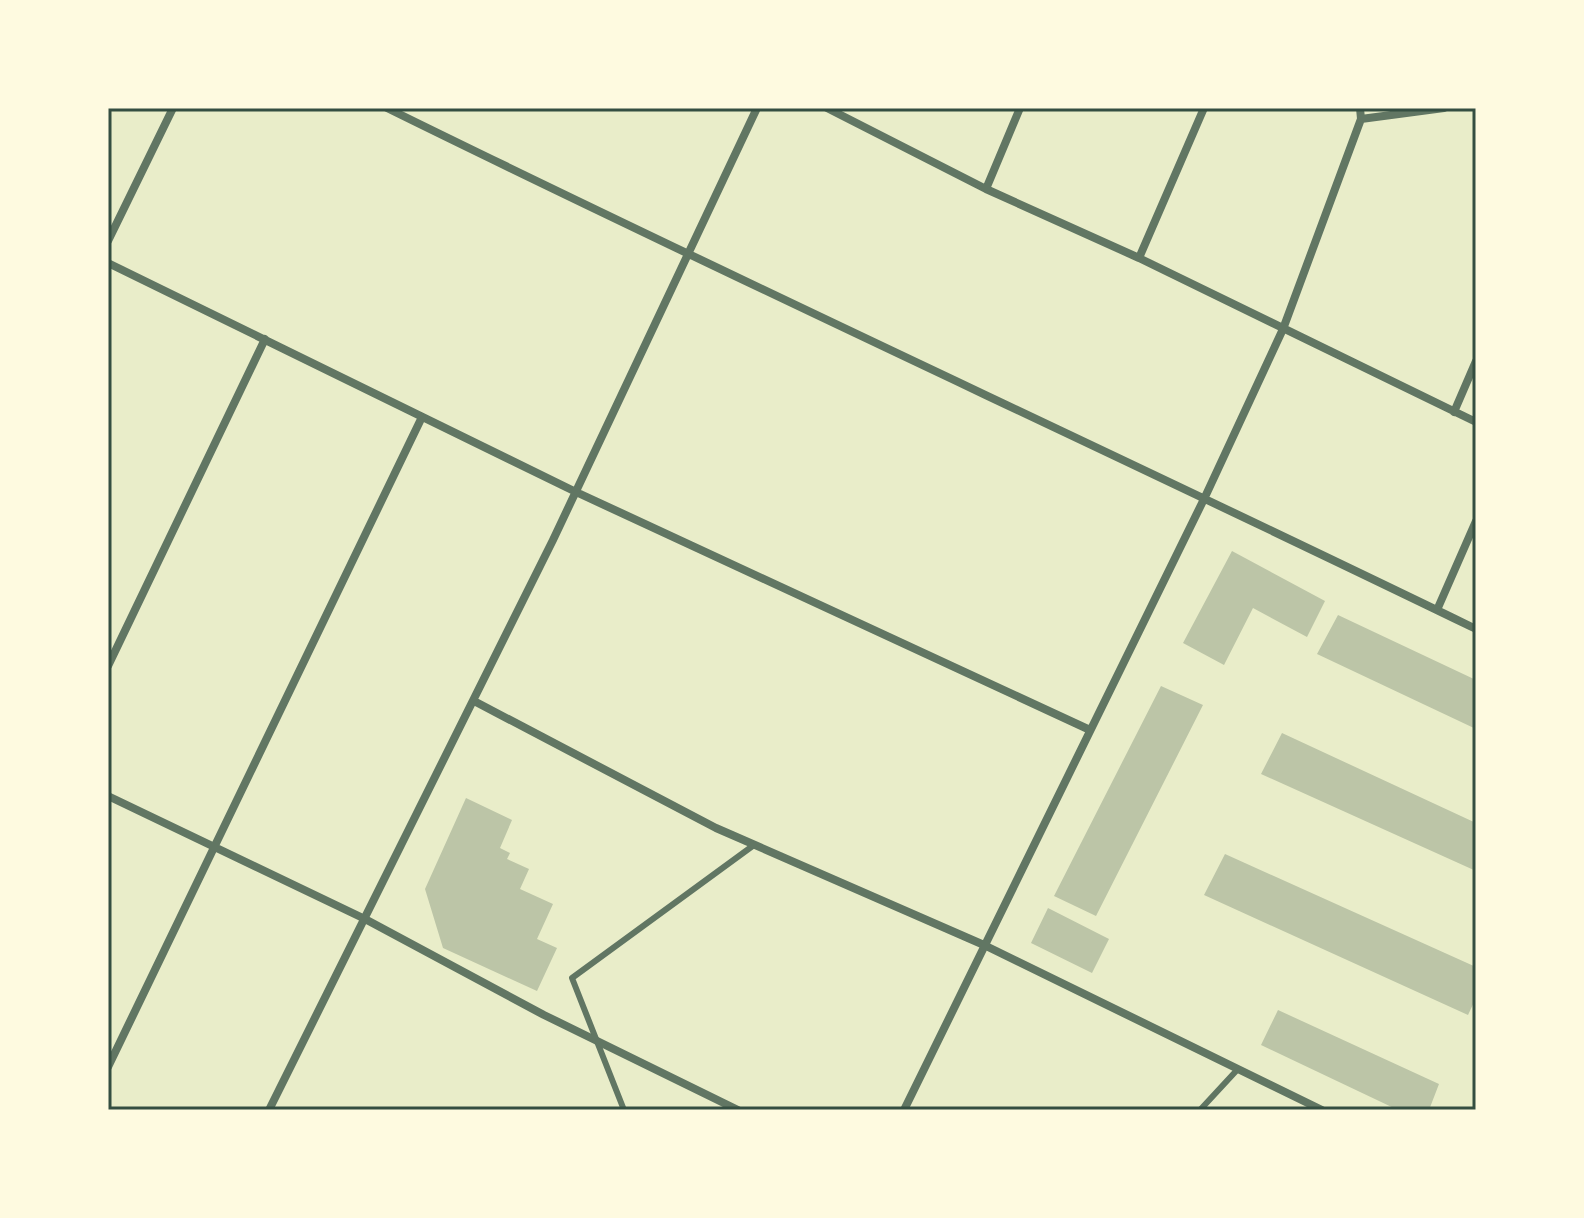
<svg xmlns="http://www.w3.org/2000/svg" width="1584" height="1218" font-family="'Roboto Condensed',sans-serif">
  <rect width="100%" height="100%" fill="#e9edc9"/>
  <path fill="#bcc5a7" d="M1232 551 1325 601 1307 637 1253 608 1224 665 1183 643Z
    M1338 615 1476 680V729L1317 654Z
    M1161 686 1203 705 1096 916 1054 896Z
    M1282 733 1476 823V871L1261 774Z
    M466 798 512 820 500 848 510 853 507 859 529 869 520 889 553 904 537 939 557 948 537 991 443 948 425 889Z
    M1225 854 1476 967V998L1468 1015 1204 895Z
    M1048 908 1109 939 1092 973 1031 943Z
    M1278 1010 1439 1084 1429 1110H1398L1261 1045Z"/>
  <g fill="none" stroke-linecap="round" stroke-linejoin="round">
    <path stroke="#617663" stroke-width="6" d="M624 1110 572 978 754 845
      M1200 1110 1237 1070"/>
    <path stroke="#617663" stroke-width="8" d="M387 108C748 286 1114 453 1476 629
      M827 108 986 189 1139 258 1476 422
      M1361 119 1444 108
      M986 189 1020 108
      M108 241 173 108
      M1139 258 1204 108
      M108 263 576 492 1090 730
      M1454 412 1476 361
      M1437 610 1476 521
      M108 666 265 339
      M474 701 716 828 984 945 1322 1110
      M108 796 365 919 544 1015 738 1110
      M108 1067 422 417
      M269 1110 553 540 757 108
      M904 1110 1205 497 1283 329 1361 119 1360 108"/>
  </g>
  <rect width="1584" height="1218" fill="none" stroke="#fefae0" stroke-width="220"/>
  <rect x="110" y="110" width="1364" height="998" fill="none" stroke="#344e41" stroke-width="3"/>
</svg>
